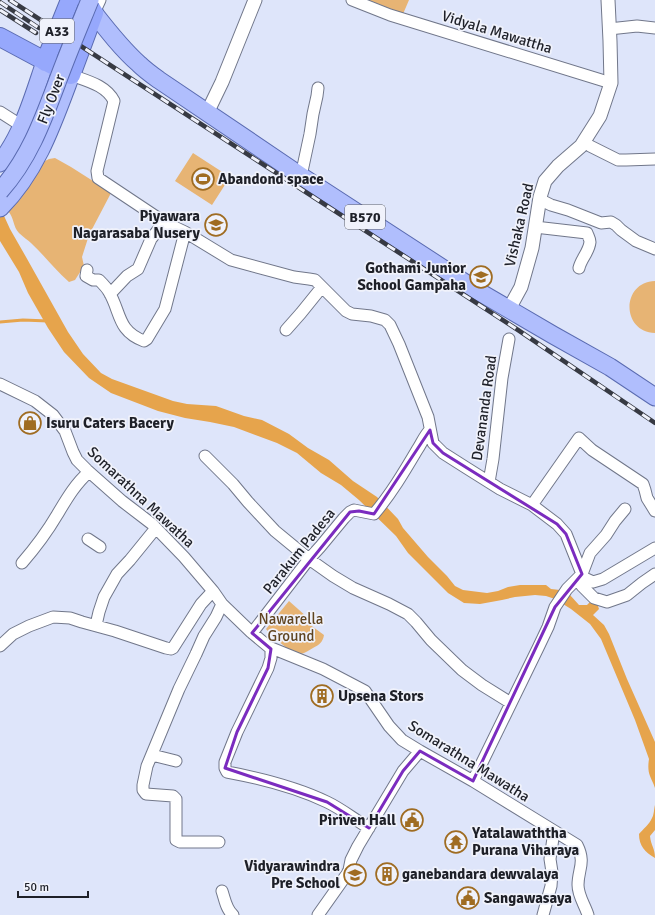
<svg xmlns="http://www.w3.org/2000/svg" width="655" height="915" font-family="Signika,sans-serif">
  <rect width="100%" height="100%" fill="#dee5fa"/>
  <path fill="#e7b474" d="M368 0H409L403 14Z
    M193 153 230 177 212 205 175 181Z
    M55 158 71 167 93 181 101 185 108 189 111 193 89 235 82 257 84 266 75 280 69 282C55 270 45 256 31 243 28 240 23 237 19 233 13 227 14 217 8 211L21 198 24 191 43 162 49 159Z
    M655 281V333C621 332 621 282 655 281Z
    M289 601 307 617 309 624 324 635C323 642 319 645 313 648 309 650 305 653 301 654 292 655 272 636 266 629Z"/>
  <path fill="#e6a44c" d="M0 207 10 229 26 257 68 332 83 354 101 373 112 379 173 401 187 404 216 406 244 416 262 420 289 434 308 448 329 460 353 481 377 497 398 519 403 528 428 557 447 576 455 586 463 590 487 593 498 591 508 587 520 585H546L551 589 560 590 570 595 579 605H587L591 601 597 603 599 609 593 615 604 625 609 634 627 679 655 742V788C653 782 652 781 650 776 648 771 648 765 649 759L635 720 601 639 590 624 571 609 555 599 546 596 535 595 515 597 502 600 480 604 464 603 448 593 408 553 396 536 359 500 341 485 321 473 297 453 277 443 234 427 210 422 185 418 158 411 111 393 89 378 64 352 48 328 28 293 19 272 0 241Z
    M655 805V830L650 836C651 846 655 848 655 858 645 852 639 846 639 834 643 829 649 825 652 818 654 815 654 809 655 805Z"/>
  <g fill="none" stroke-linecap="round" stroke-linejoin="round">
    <path stroke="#e6a44c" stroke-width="3" d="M0 322 23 320 48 321"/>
    <g stroke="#71778a" stroke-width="13">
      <path id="minor" d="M352 0 390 15 611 83
        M94 13 100 0
        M609 29 637 26 655 28
        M71 75C87 81 106 85 114 101L97 171 98 178 164 222 185 232 231 260 294 277 309 279 315 280 346 311 352 314 371 316 385 320 390 325 399 344 428 417 433 443 443 453 465 467 500 489 532 505 557 524 566 534 582 574 567 589 555 607 548 627 538 648 473 781
        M0 112 22 126
        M585 140 587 144 590 146 618 160H626L655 159
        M301 176 310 134 313 114 317 96 318 88
        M540 197 543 201 551 205 568 210 601 223 611 222 616 225 621 230 636 241 655 249
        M535 227 587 233C588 236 590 239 590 242 589 252 581 259 579 268
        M87 270 86 276 93 280H99C103 284 107 288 109 292 121 312 117 331 144 341L147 339 165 309 185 232
        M110 294 127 276 138 269 151 239 164 222
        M286 330 301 313 322 287
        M0 384 35 401 53 415 65 431 73 452 77 460 87 470 122 501 152 524 184 557 213 591 222 604 251 632 269 647 323 669 365 691 389 726 402 740 420 751 473 781 577 845C586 863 578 869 578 885 578 896 585 905 588 915
        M205 456 233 484 248 502 275 531 309 559 333 576 353 588 389 604 408 614 416 622 431 640 462 670 482 685 511 703
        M489 482 493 459 502 378 509 339
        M532 505 579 438 592 450 643 484 645 490 647 498 655 511
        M88 539 100 547
        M22 563C35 548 47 532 57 515 66 500 75 484 89 472
        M582 574 590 553 606 535 615 521 625 509
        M580 576 593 582 603 579 655 548
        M577 579 582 586 594 598 607 602 627 595 642 583 655 574
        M96 625 99 612 104 597 117 574 130 560 156 528
        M252 633 309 559 320 547 344 518 350 512 354 510 374 514C391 494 404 472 417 450 422 443 424 436 430 430
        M0 646 13 634 29 626 53 617 70 618 82 622 115 631 166 648 171 649 173 648 201 604 213 591
        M271 648V658L268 668 237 732 225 762V768L227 772C259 778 298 788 327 802 342 809 355 820 369 828
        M152 755 176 761
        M219 842H180L176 840V799L173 796 146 794 143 790V785L147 766 179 689 196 654 204 636 216 617 222 604
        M222 891C225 900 226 909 233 915
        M318 915 347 874 349 870 351 860 358 846 403 771 420 751
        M543 915 551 886 552 872 550 859 554 831"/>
    </g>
    <g stroke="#71778a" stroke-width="15">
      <path id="tertiary" d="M207 113 222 82 255 0
        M509 309 521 287 532 248 540 197 545 181 558 166 581 146 600 116 611 83 610 41 608 0"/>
    </g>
    <g stroke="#5a6bb1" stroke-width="19">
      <path id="primary" d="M94 13C108 31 122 49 139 64 145 70 152 75 159 80L301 176 476 290 553 335 610 367 655 397
        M0 163C23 134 33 97 45 62
        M0 208C37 171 53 123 71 75"/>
    </g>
    <g stroke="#5a6bb1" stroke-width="20">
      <path id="trunk" d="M0 37 71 75 94 13 86 0
        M45 62 70 0"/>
    </g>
    <use href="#minor" stroke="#fff" stroke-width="11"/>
    <use href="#tertiary" stroke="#fff" stroke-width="13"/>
    <use href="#primary" stroke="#b0befd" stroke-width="17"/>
    <use href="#trunk" stroke="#96a8fc" stroke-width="18"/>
    <g stroke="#373a43" stroke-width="4.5">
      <path id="rail" d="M10 0 518 330 655 423
        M0 2 39 28
        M0 10 36 33"/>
    </g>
    <use href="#rail" stroke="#f0f2fb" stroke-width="3" stroke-dasharray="9" stroke-linecap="butt"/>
    <g stroke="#5a6bb1" stroke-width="19" stroke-linecap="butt">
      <path id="primary-bridge" d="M0 191C29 159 43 120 58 80 68 53 79 27 90 0"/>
    </g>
    <use href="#primary-bridge" stroke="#b0befd" stroke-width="17"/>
  </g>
  <path fill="none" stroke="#7b2cbf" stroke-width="3" stroke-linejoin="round" d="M430 430 433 443 443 453 557 524 566 534 582 574 555 607 473 781 420 751 403 771 369 828 327 802 225 768 237 732 268 668 271 649 252 633 350 512 359 511 374 514Z"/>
  <defs>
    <g id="stadium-ring" transform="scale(1.15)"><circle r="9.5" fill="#f0f2fb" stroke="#9f6c22" stroke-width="1.5"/><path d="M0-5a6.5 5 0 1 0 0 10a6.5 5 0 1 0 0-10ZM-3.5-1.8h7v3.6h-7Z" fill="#9f6c22"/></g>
    <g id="school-ring" transform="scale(1.15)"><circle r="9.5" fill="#f0f2fb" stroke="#9f6c22" stroke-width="1.5"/><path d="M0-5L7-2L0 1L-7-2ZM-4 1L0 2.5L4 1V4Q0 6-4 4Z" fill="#9f6c22"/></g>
    <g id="shop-ring" transform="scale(1.15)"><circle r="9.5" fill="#f0f2fb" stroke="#9f6c22" stroke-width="1.5"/><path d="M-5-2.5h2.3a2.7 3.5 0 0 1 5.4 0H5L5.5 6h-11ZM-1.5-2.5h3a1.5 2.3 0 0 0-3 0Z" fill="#9f6c22"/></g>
    <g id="building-ring" transform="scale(1.15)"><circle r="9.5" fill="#f0f2fb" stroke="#9f6c22" stroke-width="1.5"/><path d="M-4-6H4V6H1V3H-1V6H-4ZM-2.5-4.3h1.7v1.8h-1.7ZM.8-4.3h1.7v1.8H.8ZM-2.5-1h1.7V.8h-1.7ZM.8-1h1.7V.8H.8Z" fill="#9f6c22"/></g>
    <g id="civic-ring" transform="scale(1.15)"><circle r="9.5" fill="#f0f2fb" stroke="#9f6c22" stroke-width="1.5"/><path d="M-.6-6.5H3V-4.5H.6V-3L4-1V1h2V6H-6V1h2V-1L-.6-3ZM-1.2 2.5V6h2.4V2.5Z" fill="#9f6c22"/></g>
    <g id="temple-ring" transform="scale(1.15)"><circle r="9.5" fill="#f0f2fb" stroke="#9f6c22" stroke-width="1.5"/><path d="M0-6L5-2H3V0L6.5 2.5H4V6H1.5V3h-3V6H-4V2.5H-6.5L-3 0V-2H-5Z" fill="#9f6c22"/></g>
  </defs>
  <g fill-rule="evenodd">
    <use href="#stadium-ring" x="203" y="179"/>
    <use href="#school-ring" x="216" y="225"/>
    <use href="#school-ring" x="481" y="277"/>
    <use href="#shop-ring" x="30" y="423"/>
    <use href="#building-ring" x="322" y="696"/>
    <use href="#civic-ring" x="412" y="820"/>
    <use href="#temple-ring" x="456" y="842"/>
    <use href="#building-ring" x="387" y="874"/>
    <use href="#school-ring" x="355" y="875"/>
    <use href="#civic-ring" x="468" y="898"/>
  </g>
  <g text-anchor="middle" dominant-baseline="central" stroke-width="3.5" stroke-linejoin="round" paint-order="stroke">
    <g fill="#f0f2fb" stroke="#5d5f67" stroke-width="1">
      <rect x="40" y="19" width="34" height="24" rx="3"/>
      <rect x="345" y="205" width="40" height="24" rx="3"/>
    </g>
    <g font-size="14" font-weight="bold" fill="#1e2028">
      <text x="57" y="31">A33</text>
      <text x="365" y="217">B570</text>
    </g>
    <g font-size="15" fill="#1e2028" stroke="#f0f2fb">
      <text transform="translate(497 32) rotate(17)">Vidyala Mawattha</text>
      <text transform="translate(51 99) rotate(-69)">Fly Over</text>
      <text transform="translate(519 225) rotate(-77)">Vishaka Road</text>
      <text transform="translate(484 408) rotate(-82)">Devananda Road</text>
      <text transform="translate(141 497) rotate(43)">Somarathna Mawatha</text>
      <text transform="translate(299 551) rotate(-51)">Parakum Padesa</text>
      <text transform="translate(469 761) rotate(32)">Somarathna Mawatha</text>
    </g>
    <g font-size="15" font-weight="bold" fill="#1e2028" stroke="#f0f2fb" text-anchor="start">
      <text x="218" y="179">Abandond space</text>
      <text x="200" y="216" text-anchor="end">Piyawara<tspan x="200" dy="17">Nagarasaba Nusery</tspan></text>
      <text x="466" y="268" text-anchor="end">Gothami Junior<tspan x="466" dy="17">School Gampaha</tspan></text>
      <text x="46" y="423">Isuru Caters Bacery</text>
      <text x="338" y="696">Upsena Stors</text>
      <text x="396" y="820" text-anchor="end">Piriven Hall</text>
      <text x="472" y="833">Yatalawaththa<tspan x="472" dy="17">Purana Viharaya</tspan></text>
      <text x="340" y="866" text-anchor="end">Vidyarawindra<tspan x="340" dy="17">Pre School</tspan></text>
      <text x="402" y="874">ganebandara dewvalaya</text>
      <text x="484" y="898">Sangawasaya</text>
    </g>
    <g font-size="15" fill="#5f4420" stroke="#f0f2fb">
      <text x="291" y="619">Nawarella<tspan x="291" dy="17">Ground</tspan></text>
    </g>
  </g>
  <path d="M18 891v6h70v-6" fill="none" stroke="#1e2028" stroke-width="2"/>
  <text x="24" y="891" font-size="12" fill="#1e2028" stroke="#f0f2fb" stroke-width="3" paint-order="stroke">50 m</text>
</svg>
